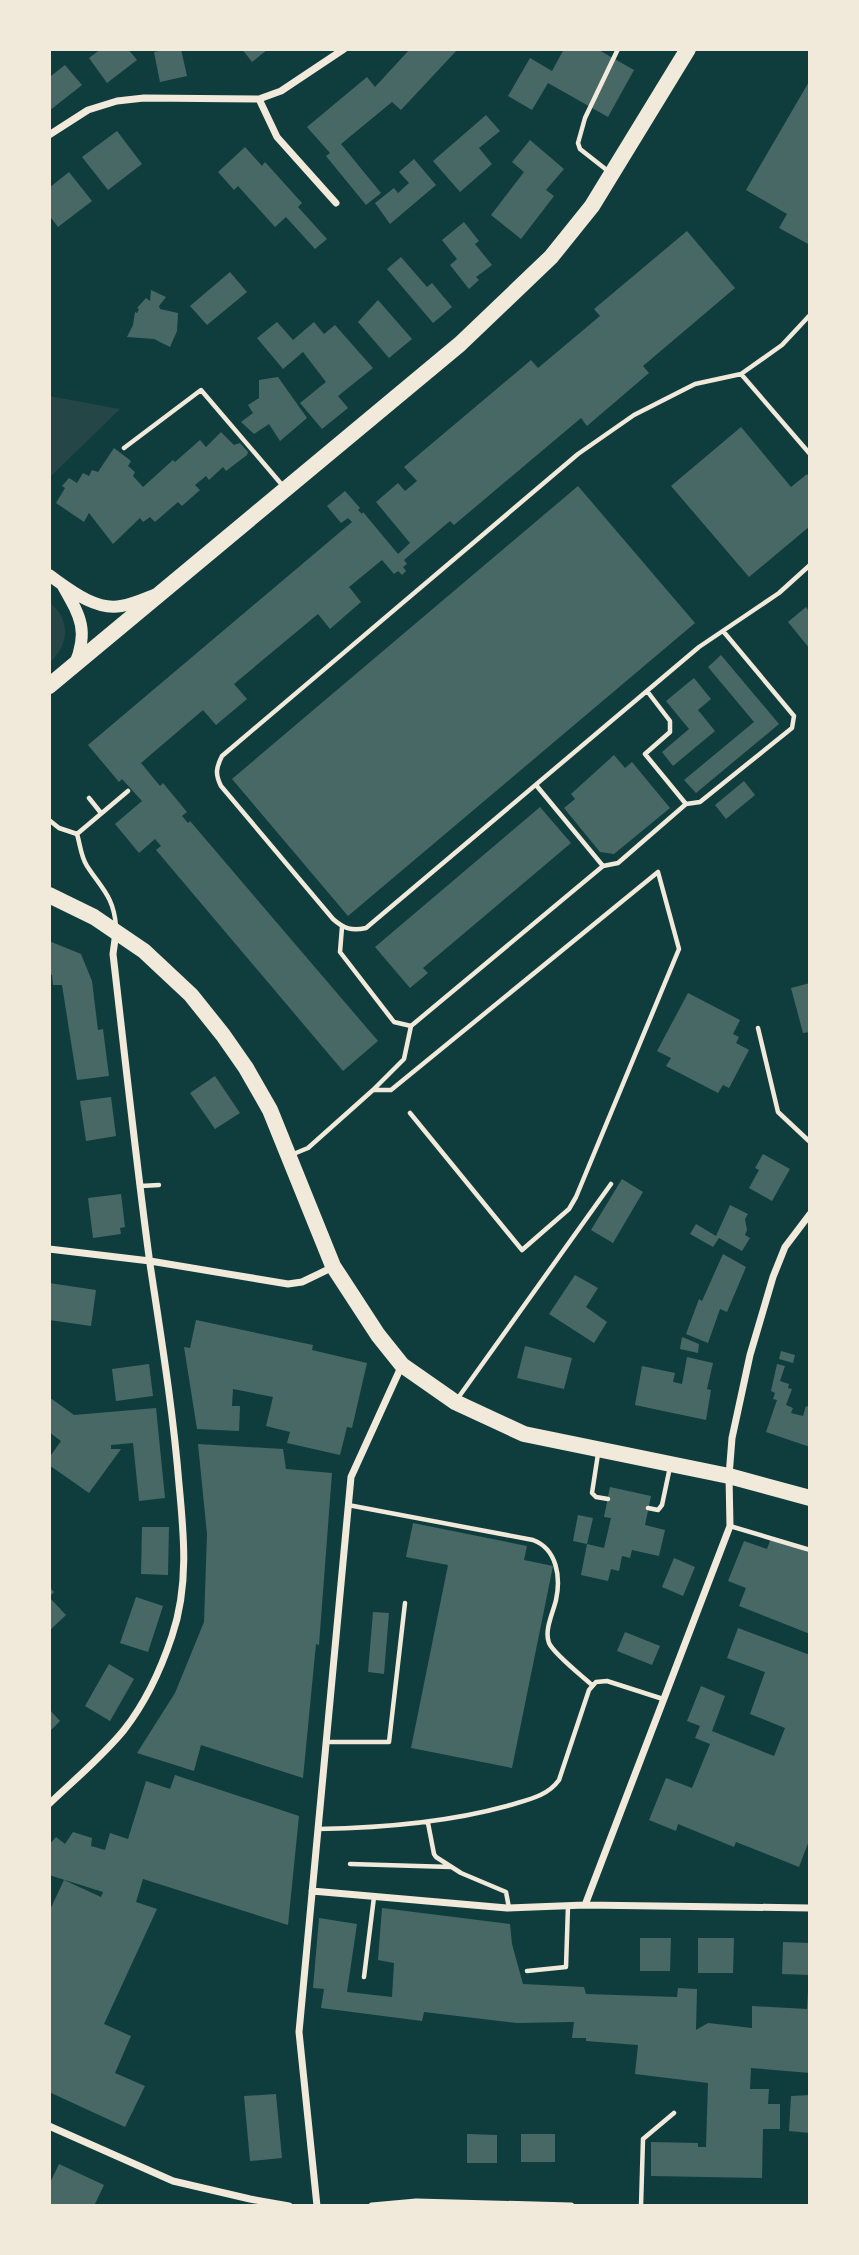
<svg xmlns="http://www.w3.org/2000/svg" width="859" height="2255" font-family="Arial,sans-serif">
  <rect width="100%" height="100%" fill="#0f3d3e"/>
  <path fill="#244646" d="M49 396 120 409 49 478Z
    M49 602C71 619 70 645 49 663Z"/>
  <path fill="#486865" d="M101 49H128L137 60 107 83 89 58Z
    M169 49H181L187 76 160 82 154 52Z
    M242 49H268L252 62Z
    M410 49H458L401 110 392 102 341 144 381 193 366 205 326 156 330 153 307 127 367 77 375 87Z
    M564 49H597L634 70 608 117 548 83 532 110 508 96 530 58 552 71Z
    M65 65 82 85 49 111V73L51 76Z
    M810 80V245L779 228 787 214 746 190Z
    M486 115 500 131 479 148 492 164 460 192 433 161Z
    M117 131 142 164 108 190 82 157Z
    M530 140 564 169 546 190 554 196 521 239 491 215 524 172 512 162Z
    M245 147 262 166 265 162 302 203 298 207 327 239 315 249 286 217 275 227 238 186 234 190 218 172Z
    M414 159 436 185 390 224 375 203 394 188 398 193 409 183 399 172Z
    M69 172 92 201 58 227 49 215V188Z
    M464 222 479 241 475 244 492 265 476 277 479 280 469 289 450 265 457 259 442 240Z
    M687 231 735 288 643 366 649 373 587 426 581 418 454 525 450 521 404 560 407 564 403 567 406 571 402 575 398 571 394 574 382 560 349 587 361 602 330 629 318 614 234 684 247 699 216 725 203 710 141 763 160 786 163 783 187 812 182 816 188 823 190 821 378 1041 343 1071 156 850 161 846 155 839 139 853 115 824 142 801 122 779 119 782 88 745 352 522 348 518 341 523 327 506 345 491 360 508 358 510 362 514 363 512 398 554 410 543 376 502 398 483 405 491 417 481 404 467 531 360 538 368 600 316 594 309Z
    M401 257 427 287 432 283 452 307 433 323 387 269Z
    M230 272 247 292 207 325 190 306Z
    M151 290 166 297 159 306 160 309 178 313 177 331 170 347 154 339 127 337 133 325 135 312 137 313 139 309 137 308 146 298 150 301Z
    M378 300 412 339 389 358 358 322Z
    M277 322 293 340 314 322 324 334 335 325 373 368 338 396 348 408 322 429 300 403 326 382 303 352 283 369 257 338Z
    M278 377 307 418 280 441 269 424 254 434 241 422 253 413 248 405 259 398V380Z
    M741 427 791 487 807 474 810 478V526L749 577 671 486Z
    M221 432 234 445 240 443 248 452 247 455 226 471 223 467 209 480 206 476 195 485 200 490 182 506 178 502 155 522 150 517 143 522 140 518 113 544 89 513 84 522 56 503 65 488 62 486 69 478 77 483 83 473 89 476 92 470 98 472 114 448 131 461 128 466 135 472 133 476 143 487 173 460 175 462 200 440 206 447Z
    M578 486 695 623 348 916 232 779Z
    M806 607 808 610 810 609V649L788 622Z
    M721 655 779 724 696 793 684 780 754 722 708 667Z
    M694 678 711 699 698 710 715 731 673 766 662 752 689 729 666 701Z
    M614 755 625 768 632 762 670 808 614 854 600 852 564 808 575 799 571 794Z
    M744 781 755 795 726 819 715 805Z
    M540 807 571 843 423 968 428 973 410 988 375 947Z
    M49 941 81 954 92 981 98 1030 103 1029 109 1076 77 1080 62 985H53L52 975 49 974Z
    M810 983V1032L803 1033 791 988Z
    M688 993 740 1020 733 1034 739 1037 736 1043 749 1050 729 1088 723 1085 718 1093 666 1066 671 1058 657 1051Z
    M215 1076 240 1113 215 1129 190 1093Z
    M111 1097 116 1136 86 1141 80 1101Z
    M763 1154 790 1169 772 1201 749 1188 759 1170 755 1168Z
    M622 1179 643 1192 613 1243 591 1230Z
    M121 1194 125 1227 120 1228 121 1234 93 1238 88 1198Z
    M730 1205 748 1214 745 1219 747 1230 745 1235 750 1238 742 1251 719 1238 713 1247 690 1234 696 1224 716 1236Z
    M723 1254 746 1267 727 1312 720 1309 708 1343 686 1334 699 1299 702 1301Z
    M575 1275 598 1288 586 1307 607 1322 594 1343 549 1314Z
    M49 1283 96 1290 91 1326 49 1320Z
    M196 1320 313 1345 312 1350 367 1363 352 1428 347 1427 340 1455 287 1443 290 1432 266 1426 273 1397 233 1389 232 1406H240L239 1431 197 1429 184 1347 190 1348Z
    M682 1337 699 1344 698 1353 680 1349Z
    M525 1346 572 1358 564 1389 517 1378Z
    M781 1351 795 1355 793 1363 779 1359Z
    M687 1357 713 1363 707 1389 711 1390 706 1420 635 1405 642 1366 675 1373 673 1382 682 1384Z
    M149 1364 153 1396 116 1401 112 1369Z
    M777 1364 785 1366 780 1381 789 1384 788 1388 792 1389 786 1405 793 1408 791 1413 803 1416 806 1406 810 1407V1447L766 1432 777 1400 773 1399 775 1393 771 1391Z
    M49 1397 74 1415 156 1408 165 1498 139 1501 133 1443 111 1445V1449H121L89 1493 49 1465V1458L61 1441 49 1432Z
    M198 1444 283 1449 286 1469 332 1473 319 1645 316 1644 303 1778 201 1745 194 1771 137 1753 175 1693 204 1622 207 1534Z
    M610 1487 651 1496 645 1525 665 1530 659 1556 632 1550 630 1558 622 1556 619 1571 611 1569 608 1581 581 1575 587 1544 604 1548 611 1518 604 1517Z
    M578 1515 593 1518 587 1544 573 1541Z
    M413 1523 527 1546 524 1560 553 1566 512 1768 411 1748 448 1565 406 1557Z
    M142 1527H169L168 1575 141 1574Z
    M771 1538 810 1553V1634L739 1606 746 1588 728 1581 744 1541 767 1549Z
    M674 1558 695 1567 683 1596 662 1587Z
    M49 1587 54 1592 49 1597 66 1615 49 1631Z
    M136 1597 163 1606 148 1652 120 1643Z
    M373 1612 389 1613 384 1674 368 1672Z
    M738 1628 810 1655V1838L799 1867 736 1842 734 1847 678 1824 676 1831 649 1820 666 1778 692 1788 710 1744 695 1738 700 1726 687 1721 701 1686 725 1696 712 1731 774 1756 785 1728 750 1714 765 1672 727 1658Z
    M625 1632 660 1646 652 1665 617 1651Z
    M109 1664 134 1679 110 1721 85 1706Z
    M49 1709 60 1721 49 1732Z
    M175 1775 299 1816 288 1925 143 1879 136 1902 157 1909 104 2024 131 2036 115 2073 145 2086 125 2127 49 2092V1912L64 1880 101 1897 103 1892 49 1875V1845L56 1837 65 1844 73 1832 92 1838 91 1846 105 1850 110 1833 128 1839 146 1781 170 1789Z
    M382 1908 510 1924 512 1944 523 1984 584 1987 586 1994 677 1997 678 1988 697 1989 696 2030 708 2023 752 2028V2006L807 2009 808 1990H810V2073L751 2068 750 2089H769L768 2104H780V2129H763L762 2178 651 2176V2142L698 2143V2147H706L708 2083 635 2074 638 2045 586 2041V2038H572L574 2022 517 2023 424 2012 422 2021 321 2008 324 1989 313 1988 319 1918 357 1924 347 1992 392 1997 394 1963 378 1960Z
    M640 1938H671L670 1971H640Z
    M698 1938H734L733 1973H698Z
    M783 1942 810 1943V1975L782 1974Z
    M276 2094 282 2158 250 2161 244 2096Z
    M810 2095V2133L789 2131 791 2096Z
    M467 2134 497 2135V2163H467Z
    M521 2134H555V2162H521Z
    M59 2164 104 2185 94 2206H49V2185Z"/>
  <g fill="none" stroke-linecap="round" stroke-linejoin="round">
    <path stroke="#f1e9da" stroke-width="4.5" d="M608 171 580 149 578 143 585 118 618 49
      M810 315 782 345 741 374 695 384 634 415 578 454 222 756C216 768 215 774 221 786L333 919C344 929 352 931 366 928L699 647 779 593 810 565
      M741 374 810 454
      M124 448 201 390 283 486
      M647 691 670 721V732L645 754 686 804
      M536 785 603 866
      M89 798 101 813
      M49 820 59 828 77 834
      M77 834C80 844 81 857 87 866 102 889 114 897 116 927
      M77 834 128 791
      M342 927 340 952 394 1022 411 1026
      M758 1028 778 1112 810 1142
      M373 1090 404 1059 411 1026 603 866 618 863 686 804 700 802 792 728 794 716 723 631
      M291 1155 308 1148 373 1090H391L658 872 679 949 576 1197 569 1209 522 1250 410 1113
      M141 1186 159 1185
      M458 1398 611 1184
      M598 1454 592 1493 596 1497 608 1499
      M348 1505 533 1540C557 1549 561 1577 556 1600 553 1613 544 1630 549 1643 554 1654 582 1676 592 1685
      M648 1508 658 1510 662 1505 670 1467
      M730 1526 810 1550
      M326 1742H389L405 1603
      M428 1823 434 1854 436 1857 461 1873 506 1892 509 1908
      M318 1829C382 1828 445 1823 507 1806 526 1800 547 1797 559 1780L589 1690 596 1682 607 1681 663 1699
      M350 1864 451 1867
      M527 1971 566 1967 568 1906
      M364 1977 374 1897
      M641 2206 643 2139 674 2113"/>
    <path stroke="#f1e9da" stroke-width="7" d="M259 99 277 137 336 203
      M49 135 88 110 117 101 144 98 259 99 281 91 344 49
      M49 1249 150 1261 288 1284 302 1282 333 1267
      M49 1804C74 1780 102 1757 124 1730 146 1702 161 1669 172 1636 189 1586 184 1535 179 1484 173 1410 161 1337 150 1264 136 1161 125 1057 113 954L116 932
      M312 1891 507 1908 585 1905 810 1908
      M585 1905 730 1526 729 1476 732 1438 750 1355 773 1277 785 1247 810 1214
      M49 2126 173 2181 250 2199 289 2206
      M317 2206 299 2032 351 1477 402 1365
      M372 2206 416 2202 571 2206"/>
    <path stroke="#f1e9da" stroke-width="12" d="M49 575C69 589 95 611 121 606 133 604 144 599 154 595
      M63 586C80 616 89 630 75 664"/>
    <path stroke="#f1e9da" stroke-width="16" d="M49 686 460 344 551 257 592 206 688 49
      M49 895 94 917 144 951 191 995 223 1035 246 1068 270 1110 333 1266 378 1335 402 1365 455 1402 524 1434 729 1476 810 1498"/>
  </g>
  <rect width="859" height="2255" fill="none" stroke="#f1e9da" stroke-width="102"/>
</svg>
